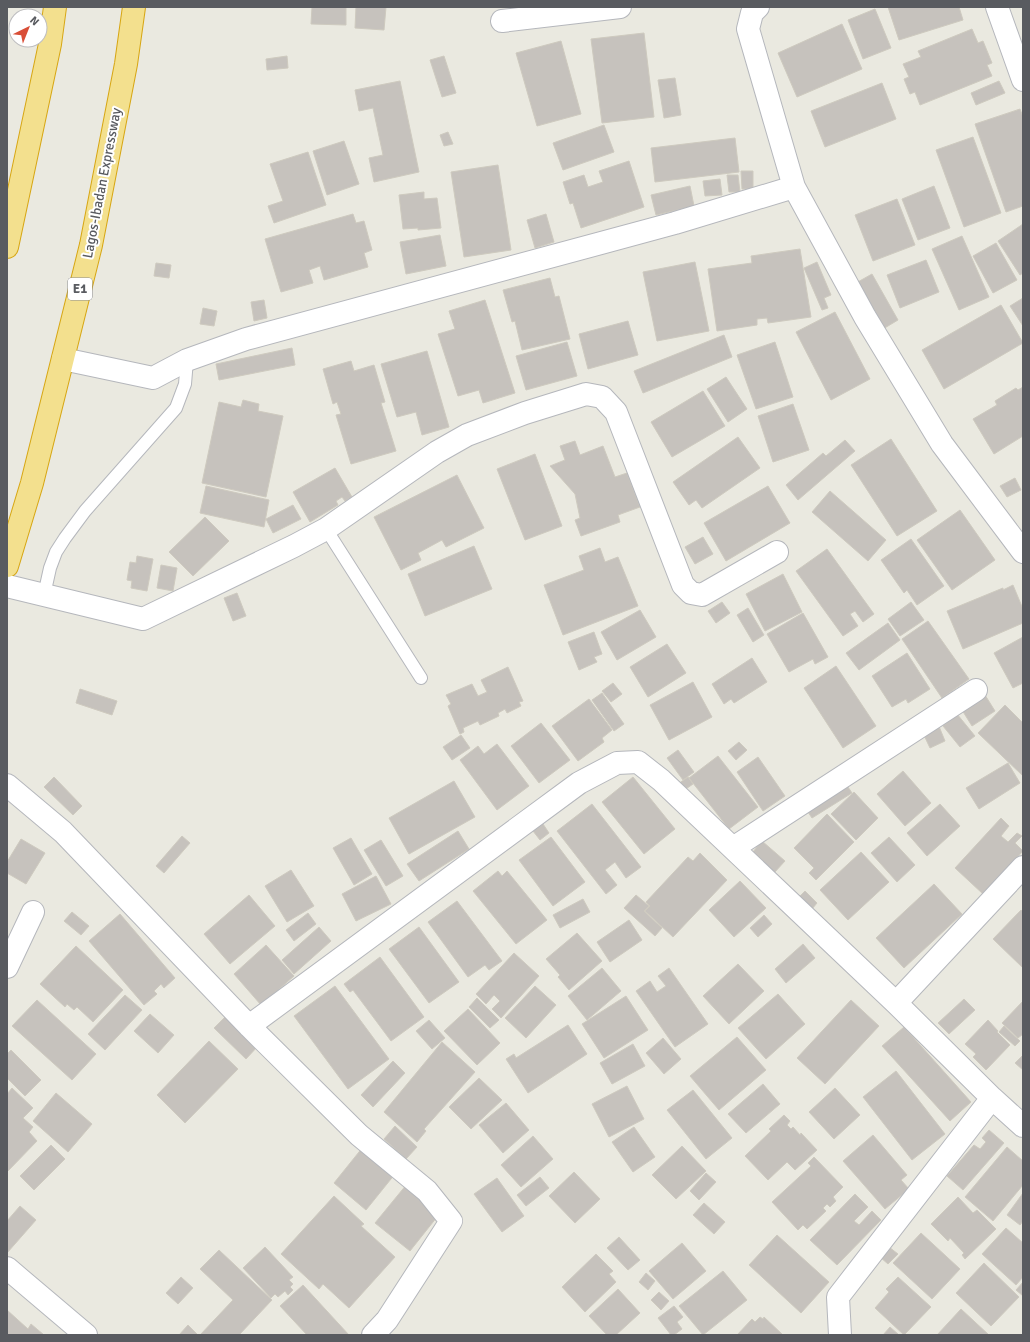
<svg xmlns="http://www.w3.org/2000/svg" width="1030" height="1342" font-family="Signika,sans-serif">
  <rect width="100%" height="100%" fill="#eae9e0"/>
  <path fill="#c6c2bd" stroke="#cecabf" d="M312 7H346V25L311 24Z
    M356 7H386L384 30 355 28Z
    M888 7H959L963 20 899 40Z
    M875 9 891 48 863 59 848 20Z
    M842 24 862 69 797 97 778 53Z
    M972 29 978 43 983 41 992 63 987 65 992 76 920 105 915 92 910 94 904 79 909 77 903 64 921 57 918 51Z
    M644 33 654 117 602 123 591 39Z
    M561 41 581 114 537 126 516 53Z
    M287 56 288 68 267 70 266 59Z
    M444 56 456 93 442 97 430 60Z
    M675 78 681 115 664 118 658 80Z
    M400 81 419 172 374 182 369 158 383 155 373 108 359 111 355 90Z
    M999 81 1005 93 976 105 971 93Z
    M882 83 896 119 825 147 811 111Z
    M1020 109 1023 117V206L1006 212 975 124Z
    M604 125 614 152 563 170 553 143Z
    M448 132 453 144 444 146 440 135Z
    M973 137 1001 213 964 227 936 150Z
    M735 138 739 172 655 182 651 148Z
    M344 141 359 184 327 195 313 151Z
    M308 152 326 205 274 223 268 206 283 201 270 164Z
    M629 161 644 207 581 228 573 203 570 204 563 182 584 175 588 187 603 182 599 171Z
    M498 165 511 250 464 257 451 172Z
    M741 171H753V189H742Z
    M727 175H738L740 192H729Z
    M720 179 722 195 705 196 703 181Z
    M690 186 694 206 656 215 651 195Z
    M934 186 950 228 918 240 902 199Z
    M424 192V199L437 198 441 228 418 230V228L403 229 399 195Z
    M897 199 915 245 873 261 855 215Z
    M353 214 356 223 364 221 372 250 364 253 368 267 324 280 320 266 309 270 313 283 281 292 265 239Z
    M546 214 554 242 535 248 527 220Z
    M1023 224V273L1020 275 998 241Z
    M440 235 446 266 406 274 400 242Z
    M962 236 989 297 959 310 932 249Z
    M996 243 1017 280 993 293 973 256Z
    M800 249 811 317 768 323 767 318 757 319V325L717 331 708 269 752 263 751 256Z
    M926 260 939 292 900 308 887 275Z
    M695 262 709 331 657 341 643 272Z
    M817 262 831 295 824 298 828 308 822 310 804 268Z
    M156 263 171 265 169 278 154 276Z
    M872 274 898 320 883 329 856 283Z
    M550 278 555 297 559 296 570 339 522 350 515 321 512 322 503 290Z
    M1023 298V326L1010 306Z
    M264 300 267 318 254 321 251 302Z
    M485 300 515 393 483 403 479 390 458 396 438 334 455 329 449 311Z
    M1001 305 1023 343 944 389 922 350Z
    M203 308 217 311 214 326 200 324Z
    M835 312 870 379 831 400 796 332Z
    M628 321 638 355 588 369 579 334Z
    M724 335 732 357 643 393 634 371Z
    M567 342 577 376 526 390 516 356Z
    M775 342 793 397 756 409 737 355Z
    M292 348 295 365 219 380 216 364Z
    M427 351 449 427 422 435 416 412 397 417 381 364Z
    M351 361 354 371 374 365 385 402 381 403 396 451 351 464 336 415 341 414 337 402 333 404 323 369Z
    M726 377 747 409 728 422 707 389Z
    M1023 387V436L994 454 973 419 997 405 995 401 1016 388 1018 390Z
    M703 391 725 426 672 457 651 422Z
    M243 400 259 404 258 411 283 416 266 497 202 483 219 402 241 407Z
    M793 404 809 450 773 462 758 416Z
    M738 437 760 468 702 508 696 500 689 505 673 482Z
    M891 439 937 511 897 536 851 465Z
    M845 440 855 451 798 500 786 485 823 453 826 456Z
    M575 441 580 455 603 446 615 477 627 473 640 507 618 515 620 522 581 536 575 520 580 518 575 494 550 466 565 460 560 446Z
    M535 454 562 526 525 540 497 469Z
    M335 468 352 497 345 501 342 497 336 501 338 505 310 522 293 492Z
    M457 475 484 528 446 547 442 540 418 553 421 560 401 570 374 517Z
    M1015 478 1021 490 1007 497 1000 486Z
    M206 486 269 500 264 527 200 513Z
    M768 486 790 523 726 561 704 523Z
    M830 491 886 540 868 561 812 512Z
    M293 505 301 519 273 533 266 519Z
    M960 510 995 560 952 590 917 540Z
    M205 517 229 541 193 576 169 552Z
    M703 537 713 554 695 564 685 547Z
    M911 539 944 586 917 605 907 590 904 593 881 560Z
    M474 546 492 589 425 616 408 574Z
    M600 548 605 562 618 557 638 606 563 635 544 585 584 570 579 556Z
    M827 549 874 614 863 622 855 611 850 614 858 626 843 636 796 571Z
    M137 556 153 559 147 591 131 588 132 581 127 580 130 562 136 563Z
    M161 565 177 568 173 591 157 588Z
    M783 574 802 612 765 631 746 594Z
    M1013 585 1023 609V623L963 649 947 611 1003 588V590Z
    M237 593 246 616 233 621 224 598Z
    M722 602 730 613 716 623 708 611Z
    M911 602 924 620 900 636 888 619Z
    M748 608 764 635 753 642 737 615Z
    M640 610 656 637 617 660 601 632Z
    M803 613 828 657 815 664 813 659 789 672 767 634Z
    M928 621 969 679 942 698 902 639Z
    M888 623 900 640 859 670 846 653Z
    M594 632 602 654 594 657 597 662 579 670 568 642Z
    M1023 637V683L1013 688 994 653Z
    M667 644 686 673 648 697 630 667Z
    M907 653 930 689 908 703 906 699 892 707 872 676Z
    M752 658 767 682 734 703 731 699 724 704 712 684Z
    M836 666 876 726 843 748 804 688Z
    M508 667 523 701 519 702 521 706 507 713 505 709 498 713 499 716 480 725 478 721 463 728 464 732 460 734 448 706 451 704 446 695 472 684 478 696 487 692 481 680Z
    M693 682 712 717 669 740 650 705Z
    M613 683 622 694 611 702 602 691Z
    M80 689 117 701 112 715 76 703Z
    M602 693 624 724 614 731 592 700Z
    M985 695 995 711 972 726 962 710Z
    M589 699 612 730 602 738 604 742 578 761 552 726Z
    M1005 705 1023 723V776L978 733Z
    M957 714 975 736 960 747 943 726Z
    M541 723 570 760 539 783 511 746Z
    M938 724 945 741 930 748 922 731Z
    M461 735 470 748 452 760 443 747Z
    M739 742 747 750 736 760 728 751Z
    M497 744 529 786 497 810 460 760 478 746 484 754Z
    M678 750 694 772 683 780 667 758Z
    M718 756 758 807 729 829 689 778Z
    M758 757 785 796 763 811 737 772Z
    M1008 763 1020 783 979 809 966 788Z
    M903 771 931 803 905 826 877 794Z
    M54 777 82 806 73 815 44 787Z
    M633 777 675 829 644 854 602 802Z
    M688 777 693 784 683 791 678 784Z
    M454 781 475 817 409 854 389 818Z
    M846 784 852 793 812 818 806 809Z
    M854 792 878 818 856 840 831 814Z
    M592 804 641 867 626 878 615 862 605 870 617 885 606 894 557 831Z
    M940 804 960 826 927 856 907 833Z
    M827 814 854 842 816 880 809 873 814 868 794 848Z
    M1001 818 1009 826 1001 836 1008 842 1017 833 1022 836 1015 843 1023 851 983 894 955 868Z
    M543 824 549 833 540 840 533 831Z
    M458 831 469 849 419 881 407 864Z
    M182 836 190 843 164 873 156 866Z
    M551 837 585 882 553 906 519 860Z
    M889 837 915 865 897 882 871 853Z
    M351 838 372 874 354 885 333 848Z
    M21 839 45 853 26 884 7 873V862Z
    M381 840 403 876 386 886 364 850Z
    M762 841 785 861 774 873 752 853Z
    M861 852 889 882 848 920 820 890Z
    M700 853 727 880 673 937 645 911 650 906 646 902 688 857 693 861Z
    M291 870 314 906 287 922 265 886Z
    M498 871 502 876 507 871 547 920 516 944 473 891Z
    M376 876 391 904 356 921 342 894Z
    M740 881 766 908 734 937 709 910Z
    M934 884 962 914 904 968 876 938Z
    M805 891 817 903 812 909 800 896Z
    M249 895 275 926 230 964 204 934Z
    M636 895 649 906 644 911 662 928 655 936 624 908Z
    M583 899 590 912 560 928 553 915Z
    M457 901 502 961 489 970 485 965 468 977 428 922Z
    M1021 910 1023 912V968L993 939Z
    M72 912 89 926 81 935 64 921Z
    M308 913 316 924 294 941 286 930Z
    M120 914 175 978 164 988 161 984 154 991 157 994 144 1005 89 941Z
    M764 915 772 924 758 937 750 928Z
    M629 920 642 940 610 962 597 942Z
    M319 927 331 941 294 974 282 960Z
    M419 927 459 982 429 1003 389 949Z
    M577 933 602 961 569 990 558 977 560 975 546 959Z
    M803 944 815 958 786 983 775 969Z
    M266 945 294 976 261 1005 234 974Z
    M76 946 123 990 93 1022 77 1007 74 1010 67 1004 65 1007 40 984Z
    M514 953 539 976 501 1018 492 1009 500 1001 494 995 486 1004 476 994Z
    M380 957 424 1017 391 1041 353 990 350 992 344 984Z
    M738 964 764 991 729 1024 703 996Z
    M602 968 621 991 587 1020 568 996Z
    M669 968 708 1024 675 1047 636 991 650 981 657 992 666 986 658 976Z
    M335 986 389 1059 348 1089 294 1016Z
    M535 986 556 1005 526 1038 505 1018Z
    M778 994 805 1024 766 1059 738 1028Z
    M125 995 142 1010 105 1050 88 1034Z
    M626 996 648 1030 604 1058 582 1024Z
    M477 998 499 1020 490 1028 469 1007Z
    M964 999 975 1010 949 1034 938 1023Z
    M37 1000 96 1054 72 1080 12 1026Z
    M851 1000 879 1026 825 1084 797 1058Z
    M1023 1001V1034L1018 1038 1002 1023Z
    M468 1009 500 1043 477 1065 444 1031Z
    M150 1014 174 1035 158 1053 134 1031Z
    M226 1016 258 1046 246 1059 214 1028Z
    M429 1020 445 1038 432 1049 416 1031Z
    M988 1020 998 1031 997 1032 1010 1045 986 1070 973 1057 976 1054 965 1044Z
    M568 1025 587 1054 528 1093 506 1059 514 1054 516 1058Z
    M1004 1026 1020 1041 1015 1046 999 1032Z
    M904 1027 971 1102 950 1121 882 1046Z
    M737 1037 766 1070 719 1110 690 1076Z
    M663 1038 681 1059 664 1074 646 1053Z
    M209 1041 238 1069 185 1123 157 1095Z
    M442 1042 475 1072 424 1129 426 1131 417 1142 384 1112Z
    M633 1044 645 1066 612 1084 600 1063Z
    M11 1050 41 1080 25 1096 7 1078V1054Z
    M1023 1055V1070L1015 1063Z
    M393 1061 405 1073 373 1107 361 1095Z
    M896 1071 945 1134 912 1160 863 1097Z
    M479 1078 502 1100 471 1129 449 1107Z
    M763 1084 780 1104 746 1133 728 1114Z
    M627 1086 644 1119 609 1137 592 1104Z
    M12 1088 33 1108 23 1118 33 1127 29 1132 37 1141 7 1172V1094Z
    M835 1088 860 1115 834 1139 809 1112Z
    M693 1090 732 1138 706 1159 667 1110Z
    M56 1093 92 1124 68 1152 33 1121Z
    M506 1103 529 1130 503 1153 479 1125Z
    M784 1115 790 1121 787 1125 791 1129 793 1127 800 1135 801 1133 817 1150 795 1170 787 1162 768 1180 745 1156 771 1131 769 1129Z
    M395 1126 417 1147 406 1159 384 1139Z
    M634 1127 655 1157 633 1172 612 1142Z
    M989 1130 1004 1143 963 1190 947 1176 974 1145 980 1149 986 1142 982 1138Z
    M873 1135 907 1175 901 1180 909 1189 885 1209 843 1161Z
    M533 1136 553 1159 521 1187 501 1165Z
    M51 1145 65 1159 34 1190 20 1176Z
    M682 1146 706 1171 676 1199 652 1175Z
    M363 1147 395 1174 366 1210 334 1183Z
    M1007 1147 1023 1161V1185L993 1221 965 1197Z
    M814 1157 843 1187 833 1197 836 1201 830 1207 827 1204 823 1208 826 1211 807 1229 803 1225 798 1230 772 1202 811 1166 808 1163Z
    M574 1172 600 1199 575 1223 549 1196Z
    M706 1173 716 1182 699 1200 690 1191Z
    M540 1177 549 1188 526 1206 517 1195Z
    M497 1178 524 1216 502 1232 474 1194Z
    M407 1184 441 1212 410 1251 375 1223Z
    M1023 1193V1221L1020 1225 1007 1215Z
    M855 1194 868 1207 854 1221 859 1225 872 1211 881 1220 837 1265 810 1240Z
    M334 1196 364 1224 361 1226 395 1257 349 1308 323 1284 319 1289 281 1254Z
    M958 1197 973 1213 977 1210 996 1229 965 1259 962 1255 964 1253 950 1238 948 1241 931 1224Z
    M704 1203 725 1222 714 1234 693 1215Z
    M20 1206 36 1220 7 1253V1221Z
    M1006 1228 1023 1243V1277L1016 1285 982 1254Z
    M921 1233 960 1269 932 1299 893 1263Z
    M777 1235 829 1282 801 1313 749 1265Z
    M619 1237 640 1260 628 1270 607 1248Z
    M682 1243 706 1271 673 1299 649 1271Z
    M265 1247 293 1277 289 1280 293 1284 290 1287 293 1290 288 1295 285 1291 278 1297 275 1294 271 1298 243 1268Z
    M889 1247 898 1254 888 1264 880 1257Z
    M219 1250 272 1300 239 1335H200L233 1300 200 1269Z
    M596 1254 613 1271 609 1274 616 1282 585 1312 562 1287Z
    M984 1263 1019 1297 991 1326 956 1293Z
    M723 1271 747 1300 703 1335 679 1306Z
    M646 1273 655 1281 648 1290 639 1282Z
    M181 1277 193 1288 178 1304 166 1293Z
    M898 1277 931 1307 904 1335 875 1308 889 1292 886 1289Z
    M1023 1282V1296L1016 1290Z
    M303 1285 349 1335H307L280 1306Z
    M618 1289 640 1313 616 1335H607L589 1316Z
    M659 1292 669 1301 661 1310 651 1300Z
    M674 1306 683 1317 677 1322 682 1329 674 1335H671L658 1318Z
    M961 1309 989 1335H937Z
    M7 1310 28 1329 31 1324 44 1335H7Z
    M760 1317 763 1319 764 1317 783 1335H737L752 1319 755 1322Z
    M188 1325 198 1335H179Z
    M890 1327 899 1335H883Z"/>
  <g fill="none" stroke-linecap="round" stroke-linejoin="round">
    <g stroke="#b5b7bc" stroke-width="14">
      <path id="service" d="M326 529 421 678
        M44 595 50 568 56 552 65 538 85 511 176 408 185 384 187 360"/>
    </g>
    <g stroke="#b5b7bc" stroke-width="24">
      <path id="minor" d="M758 7 752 13 748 29 794 187 865 317 942 444 1023 552
        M997 7 1023 80
        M502 21 620 7
        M63 359 153 378 187 360 246 339 675 223 794 187
        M7 586 143 619 294 546 326 529 437 452 467 435 525 413 586 394 602 397 616 412 683 585 691 593 702 595 777 552
        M7 785 63 832 249 1026 359 1135 427 1191 451 1221 387 1320 373 1335
        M733 848 976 690
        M7 967 33 912
        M896 1003 1023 867
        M249 1026 579 783 617 763 638 762 661 780 896 1003 992 1098 1023 1126
        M7 1268 86 1335
        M840 1335 838 1297 992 1098"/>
    </g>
    <g stroke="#d7a613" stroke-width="24">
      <path id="motorway" d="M7 247 50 44 55 7
        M7 566 32 483 91 245 126 64 134 7"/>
    </g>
    <use href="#service" stroke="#fff" stroke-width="12"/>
    <use href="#minor" stroke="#fff" stroke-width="22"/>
    <use href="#motorway" stroke="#f3e08e" stroke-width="22"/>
  </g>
  <g text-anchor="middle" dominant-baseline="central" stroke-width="4" stroke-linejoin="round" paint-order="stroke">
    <rect fill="#fff" stroke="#8b8c90" stroke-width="1" x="68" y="278" width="24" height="22" rx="3"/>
    <g font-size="13" font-weight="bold" fill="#595b60">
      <text x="80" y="289">E1</text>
    </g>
    <g font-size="14" fill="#595b60" stroke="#fff">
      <text transform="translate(102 183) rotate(-79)">Lagos-Ibadan Expressway</text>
    </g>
  </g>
  <rect width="1030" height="1342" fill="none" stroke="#595b60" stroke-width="16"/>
  <g transform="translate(28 28) rotate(43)"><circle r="19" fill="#ffffff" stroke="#bdbdbf"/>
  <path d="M0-3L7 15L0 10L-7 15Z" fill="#d94e37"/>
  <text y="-6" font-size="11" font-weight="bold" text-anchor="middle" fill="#595b60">N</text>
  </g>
</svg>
